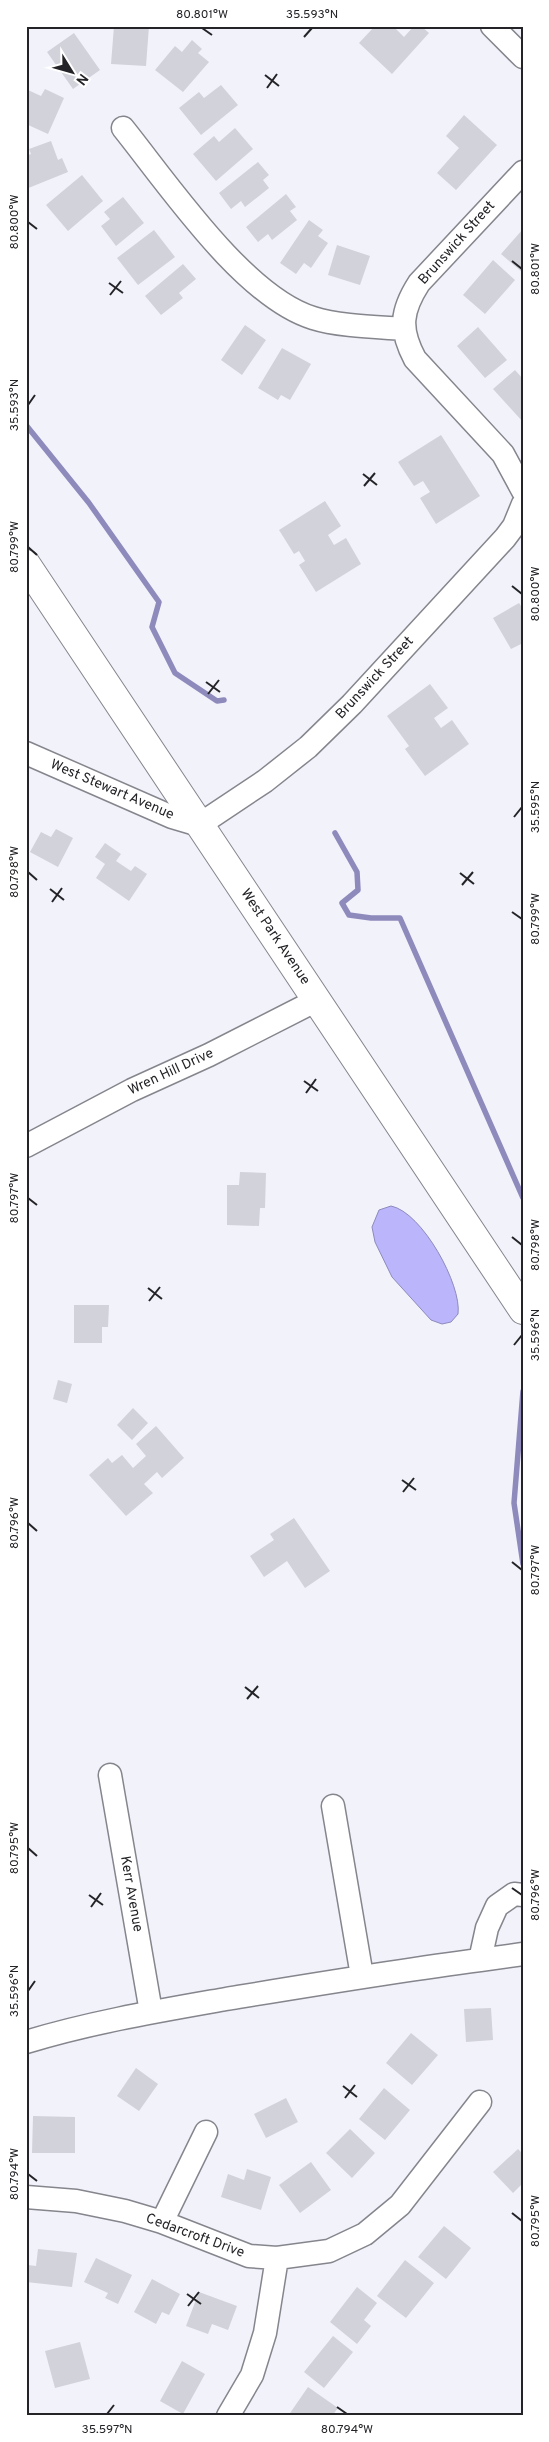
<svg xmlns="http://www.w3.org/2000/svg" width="549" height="2442" font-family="Overpass,sans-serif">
  <rect width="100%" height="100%" fill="#f2f2fb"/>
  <path fill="#bbb5fc" stroke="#8e8abc" d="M391 1206C422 1212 462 1285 458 1314L451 1322 442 1324 431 1320 392 1277 375 1242 372 1227 379 1210Z"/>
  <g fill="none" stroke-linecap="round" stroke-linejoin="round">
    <path stroke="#8e8abc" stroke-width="5.5" d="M26 425 89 503 159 602 152 627 175 673 217 701 224 700
      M335 833 357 872 358 890 342 903 349 915 371 918H400L523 1198
      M523 1391 514 1503 523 1564"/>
  </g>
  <path fill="#d2d2db" d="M114 26H149L146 66 111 64Z
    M375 26H399L396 29 404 37 414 26H421L429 33 392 74 359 43Z
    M74 33 100 70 73 89 47 52Z
    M192 40 202 49 198 53 209 62 183 92 155 70 175 46 182 52Z
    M221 85 238 105 201 135 179 108 199 92 204 98Z
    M45 89 64 98 48 134 26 124 28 90 41 96Z
    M464 115 497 145 456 190 437 173 459 148 446 136Z
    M235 128 253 149 216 181 193 154 214 136 219 142Z
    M51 141 58 160 62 158 68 172 26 189V156L31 154 29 149Z
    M258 162 269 175 263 180 269 188 245 207 241 201 231 209 219 193Z
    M82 175 103 201 68 231 46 205Z
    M286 194 296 207 290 211 297 220 272 240 268 234 258 242 246 227Z
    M123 197 144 223 116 246 101 226 110 219 104 212Z
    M309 220 323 230 318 236 328 243 311 268 304 263 296 274 280 263Z
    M523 229V273L501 254Z
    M154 230 175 257 138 285 117 258Z
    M337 245 370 256 360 285 328 275Z
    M493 260 515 280 485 314 463 295Z
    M183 264 196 279 179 293 183 298 161 315 145 296Z
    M245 325 266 340 242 375 221 360Z
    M478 327 507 360 485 378 457 346Z
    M282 348 311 364 290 400 281 395 278 400 258 388Z
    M515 370 523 379V422L493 389Z
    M441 435 480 496 436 524 420 498 430 492 423 481 414 486 398 462Z
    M325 501 341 526 328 535 334 545 346 538 361 564 316 592 299 565 305 561 299 551 294 554 279 530Z
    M519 603 523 609V643L511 649 493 618Z
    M430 684 448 708 434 718 441 728 452 720 469 744 425 776 405 749 409 746 387 716Z
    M56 829 73 838 58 867 30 852 41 832 51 837Z
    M105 843 121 854 116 861 131 871 135 866 147 874 129 901 96 878 105 864 95 857Z
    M240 1172 266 1173 265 1208H260L259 1226 227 1225V1185H239Z
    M74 1305H109L108 1327H102V1343H74Z
    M58 1380 72 1384 67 1403 53 1399Z
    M133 1408 148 1423 132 1440 117 1425Z
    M156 1426 184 1458 162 1478 157 1472 144 1484 153 1493 126 1516 89 1475 108 1458 112 1463 122 1455 133 1468 146 1456 136 1444Z
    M294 1518 330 1571 305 1588 287 1561 264 1577 250 1556 274 1540 270 1534Z
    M491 2008 493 2040 466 2042 464 2009Z
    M411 2033 438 2055 412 2085 386 2063Z
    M136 2068 158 2084 139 2111 117 2096Z
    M384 2088 410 2110 385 2140 359 2119Z
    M286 2098 298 2122 266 2138 254 2114Z
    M33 2116 75 2117V2153H32Z
    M350 2129 375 2153 352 2178 326 2153Z
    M518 2149 523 2154V2183L513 2193 493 2172Z
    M311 2162 331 2190 300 2213 279 2185Z
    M247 2169 271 2177 261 2210 221 2197 228 2174 244 2180Z
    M444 2226 471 2248 446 2279 418 2257Z
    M38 2249 77 2253 72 2287 26 2282 28 2265 36 2266Z
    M96 2258 132 2275 118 2304 105 2298 108 2293 84 2282Z
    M405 2260 434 2283 406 2318 377 2296Z
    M152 2279 180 2294 169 2315 162 2312 156 2324 134 2312Z
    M357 2287 377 2303 364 2320 371 2326 357 2344 330 2322Z
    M199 2292 237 2306 228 2330 212 2324 208 2334 186 2326Z
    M333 2336 353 2352 324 2388 304 2372Z
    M80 2342 90 2379 55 2388 45 2351Z
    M182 2361 205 2374 183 2414 160 2401Z
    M308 2387 338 2408 332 2416H288Z"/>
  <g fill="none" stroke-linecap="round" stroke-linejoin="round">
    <g stroke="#85858d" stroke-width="25">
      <path id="street" d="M492 26 523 57
        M123 128C168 184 244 297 313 318 338 326 376 327 404 329
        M523 172 419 283C401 311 399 329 415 359L503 454 523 491
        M26 753 172 817 199 825 265 781 308 747 352 704 505 538 514 526 523 504
        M26 1146 132 1090 209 1055 317 1000
        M110 1775 151 2012
        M333 1806 362 1976
        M523 1895 514 1894 497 1906 487 1928 480 1960 523 1954
        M26 2042C92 2022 158 2011 226 1999 311 1985 395 1971 480 1960
        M26 2197 76 2201 125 2211 162 2222 249 2256 277 2258 329 2251 365 2234 400 2205 480 2102
        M162 2222 206 2132
        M228 2416 252 2375 265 2333 277 2258"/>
    </g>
    <g stroke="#85858d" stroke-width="30">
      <path id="secondary" d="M26 564 523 1310"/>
    </g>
    <use href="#street" stroke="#fff" stroke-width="22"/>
    <use href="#secondary" stroke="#fff" stroke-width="28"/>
  </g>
  <path fill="none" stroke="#242428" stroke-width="2" d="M202 28 212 35M304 37 312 28M265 75 279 86M267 88 277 74M28 222 37 229M512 261 522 269M109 283 123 293M110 295 121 281M28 405 35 395M363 474 377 485M364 486 375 473M28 547 37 555M512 586 522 594M206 682 220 692M208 694 219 680M514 817 522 807M28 872 37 880M460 873 474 884M462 885 473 872M50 889 64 900M52 902 62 888M512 912 522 919M304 1081 318 1091M306 1093 316 1079M28 1198 37 1205M512 1237 522 1245M148 1288 162 1299M149 1301 160 1287M514 1345 522 1335M402 1480 416 1490M403 1492 414 1478M28 1523 37 1531M512 1562 522 1570M245 1687 259 1698M247 1699 258 1686M28 1848 37 1856M512 1888 522 1895M89 1895 103 1905M91 1907 101 1893M28 1991 35 1981M343 2086 357 2097M345 2098 355 2085M28 2174 37 2181M512 2213 522 2221M187 2294 201 2304M188 2306 199 2292M337 2407 347 2414M107 2414 114 2405"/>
  <g text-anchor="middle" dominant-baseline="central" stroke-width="4" stroke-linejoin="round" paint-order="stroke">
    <g font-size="14" fill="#242428" stroke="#fff">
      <text transform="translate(457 243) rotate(-48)">Brunswick Street</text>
      <text transform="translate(375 678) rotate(-47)">Brunswick Street</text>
      <text transform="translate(112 790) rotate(23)">West Stewart Avenue</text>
      <text transform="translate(275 937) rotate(56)">West Park Avenue</text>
      <text transform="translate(171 1072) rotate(-25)">Wren Hill Drive</text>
      <text transform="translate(131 1894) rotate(80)">Kerr Avenue</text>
      <text transform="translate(195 2236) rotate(20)">Cedarcroft Drive</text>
    </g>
  </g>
  <rect width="549" height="2442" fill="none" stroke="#ffffff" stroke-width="55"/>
  <g transform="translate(72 72) rotate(127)" stroke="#ffffff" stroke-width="4" paint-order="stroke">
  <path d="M0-4L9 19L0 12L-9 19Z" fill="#242428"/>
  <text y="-8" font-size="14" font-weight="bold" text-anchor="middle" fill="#242428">N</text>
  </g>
  <rect x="28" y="28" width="494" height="2386" fill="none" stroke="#242428" stroke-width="2"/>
  <g font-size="12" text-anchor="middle" fill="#242428">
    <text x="202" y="18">80.801°W</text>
    <text x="312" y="18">35.593°N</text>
    <text transform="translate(14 222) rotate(-90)" y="4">80.800°W</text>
    <text transform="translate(535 269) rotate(-90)" y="4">80.801°W</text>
    <text transform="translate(14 405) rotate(-90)" y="4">35.593°N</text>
    <text transform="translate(14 547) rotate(-90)" y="4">80.799°W</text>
    <text transform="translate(535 594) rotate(-90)" y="4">80.800°W</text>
    <text transform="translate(535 807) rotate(-90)" y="4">35.595°N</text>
    <text transform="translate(14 872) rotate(-90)" y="4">80.798°W</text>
    <text transform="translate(535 919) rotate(-90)" y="4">80.799°W</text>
    <text transform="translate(14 1198) rotate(-90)" y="4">80.797°W</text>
    <text transform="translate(535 1245) rotate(-90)" y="4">80.798°W</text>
    <text transform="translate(535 1335) rotate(-90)" y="4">35.596°N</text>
    <text transform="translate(14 1523) rotate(-90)" y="4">80.796°W</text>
    <text transform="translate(535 1570) rotate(-90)" y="4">80.797°W</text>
    <text transform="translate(14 1848) rotate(-90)" y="4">80.795°W</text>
    <text transform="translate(535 1895) rotate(-90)" y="4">80.796°W</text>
    <text transform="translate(14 1991) rotate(-90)" y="4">35.596°N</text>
    <text transform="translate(14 2174) rotate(-90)" y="4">80.794°W</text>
    <text transform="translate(535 2221) rotate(-90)" y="4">80.795°W</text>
    <text x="107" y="2433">35.597°N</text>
    <text x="347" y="2433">80.794°W</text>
  </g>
</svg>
